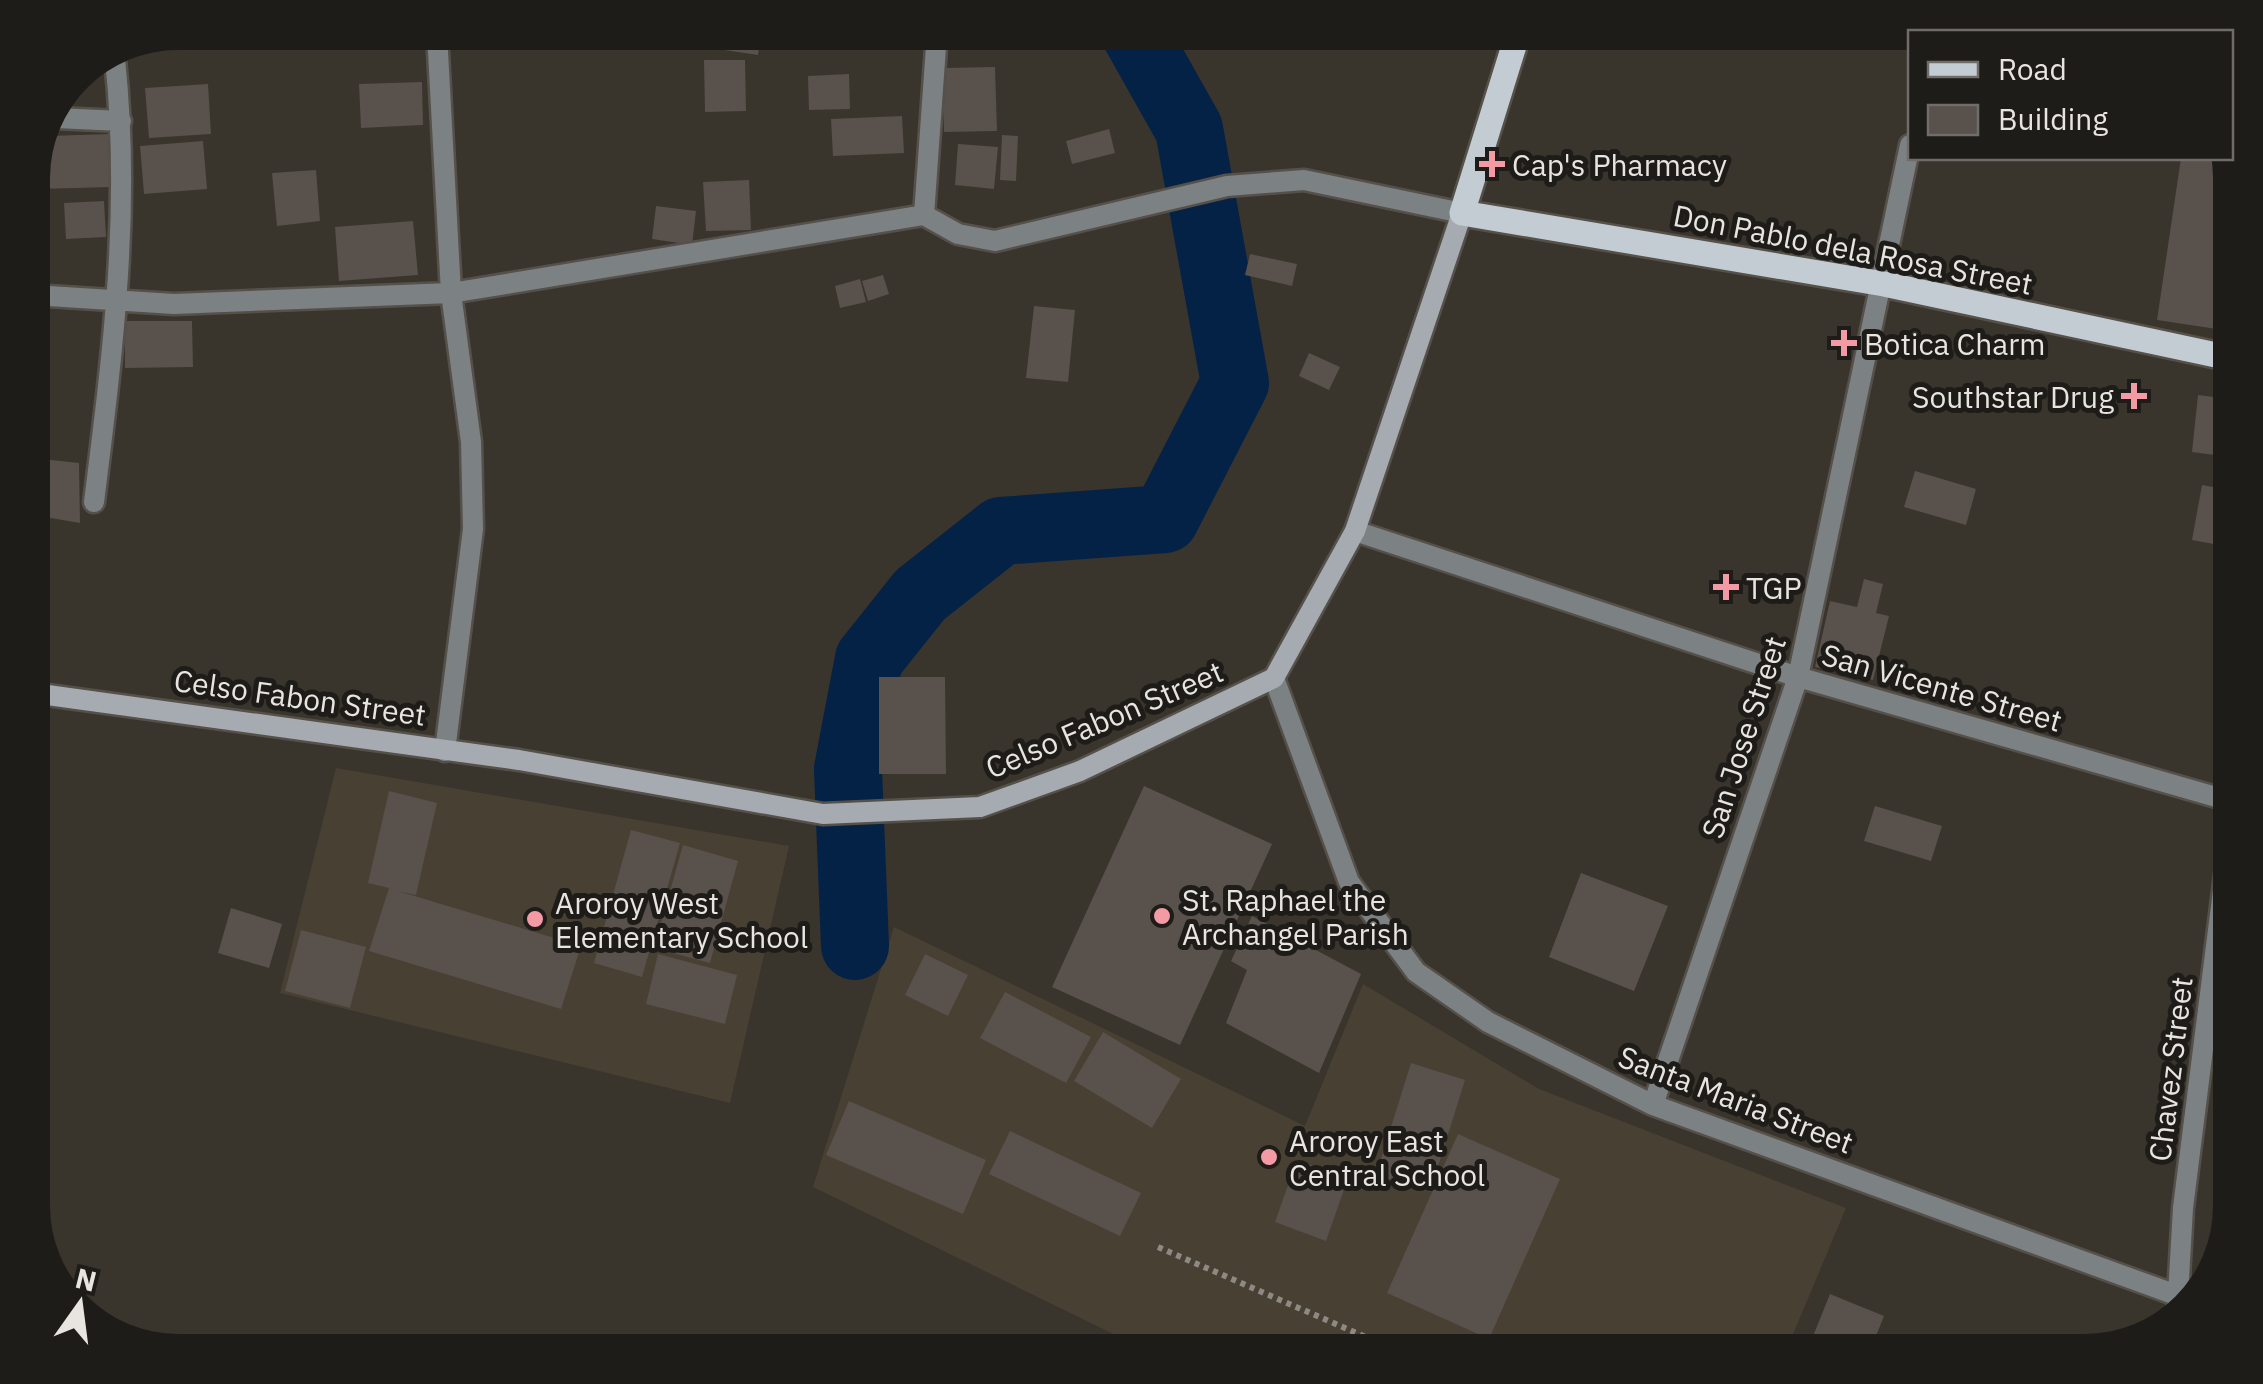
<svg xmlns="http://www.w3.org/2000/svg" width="2263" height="1384" font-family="'IBM Plex Sans',sans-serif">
  <rect width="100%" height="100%" fill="#39342c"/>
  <path fill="#484033" d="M336 768 789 846 730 1103 280 993Z
    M894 927 1305 1126 1363 984 1539 1089 1846 1208 1786 1351H1148L813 1187Z"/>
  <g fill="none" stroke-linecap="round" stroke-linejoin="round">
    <path stroke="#042246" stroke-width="68" d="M855 946 848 769 869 659 920 595 1001 531 1165 519 1235 383 1189 129 1135 33"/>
  </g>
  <path fill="#59514b" d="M714 33H761L758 55 711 48Z
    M704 60H745L746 111 705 112Z
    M995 67 997 131 944 132 943 68Z
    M849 74 850 109 809 110 808 76Z
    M422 82 423 125 361 128 359 84Z
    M208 84 211 134 149 138 145 88Z
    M902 116 904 153 833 156 831 119Z
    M1109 129 1115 153 1072 164 1066 141Z
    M110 134 112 187 39 189 38 158 48 136Z
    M1002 135 1018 136 1016 181 1000 180Z
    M203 141 207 189 144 194 140 146Z
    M958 144 998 147 994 189 955 185Z
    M2181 158H2227L2230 169V331L2157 320Z
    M316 170 320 221 277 226 272 173Z
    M749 180 751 230 706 231 703 182Z
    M104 201 106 237 66 239 64 203Z
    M656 206 696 211 692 245 652 239Z
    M413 221 418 275 339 281 335 227Z
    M1250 254 1297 264 1292 286 1245 275Z
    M883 275 889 294 868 301 862 281Z
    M860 279 866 302 840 308 835 286Z
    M1034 306 1075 310 1068 382 1026 378Z
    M125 321H192L193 367 125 368Z
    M1309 353 1340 367 1329 390 1299 376Z
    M2198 395 2230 399V457L2192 452Z
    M33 458 79 463 80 523 33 515Z
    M1915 471 1976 489 1966 525 1904 507Z
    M2202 485 2230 490V547L2192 540Z
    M1864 579 1883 584 1876 613 1889 616 1873 680 1815 667 1830 601 1857 607Z
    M879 677H945L946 774H879Z
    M1144 786 1272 844 1180 1045 1052 987Z
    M389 791 437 803 416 895 398 891 581 946 561 1009 369 951 389 888 368 883Z
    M1875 806 1942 826 1931 861 1864 841Z
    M631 830 680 843 642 977 594 963Z
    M683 845 738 861 710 963 654 948Z
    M1581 873 1668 906 1634 991 1549 957Z
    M231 908 282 924 269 968 218 953Z
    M2227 914 2230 915V1006L2212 1002Z
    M1252 916 1361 974 1319 1073 1226 1023 1247 970 1231 961Z
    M301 930 366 947 350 1008 285 991Z
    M658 954 737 975 725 1024 646 1004Z
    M925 954 968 975 948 1016 905 995Z
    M1005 992 1091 1037 1066 1083 980 1038Z
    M1103 1032 1181 1079 1152 1128 1074 1081Z
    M1411 1063 1465 1080 1430 1192 1376 1175Z
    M849 1101 986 1160 963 1214 826 1155Z
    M1010 1131 1141 1193 1120 1236 989 1174Z
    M1458 1134 1560 1179 1489 1339 1387 1293Z
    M1297 1160 1348 1178 1326 1241 1275 1222Z
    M1830 1294 1884 1316 1870 1351H1807Z"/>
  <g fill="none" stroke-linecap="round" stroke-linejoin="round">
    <g stroke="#555049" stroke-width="25">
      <path id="minor" d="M437 33 451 293 471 442 473 529 445 751
        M56 118 121 121
        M924 215 937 33
        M33 295 174 304 451 293 924 215 958 234 995 241 1227 186 1304 180 1462 213
        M94 502C113 351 131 210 115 59
        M1355 531 1798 677 2230 801
        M1274 678 1349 882 1416 972 1488 1022 1653 1105 2190 1300
        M1653 1105 1798 677 1910 145
        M2177 1313 2183 1208 2230 835"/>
    </g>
    <g stroke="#555049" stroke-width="25">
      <path id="secondary" d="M33 693 519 760 823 814 980 807 1080 771 1274 678 1355 531 1462 213"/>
    </g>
    <g stroke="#555049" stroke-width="30">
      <path id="primary" d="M1518 33 1462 213 1884 284 2230 358"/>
    </g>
    <path stroke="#8d8983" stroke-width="6" stroke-dasharray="5 5" stroke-linecap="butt" d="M1158 1247 1398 1351"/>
    <use href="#minor" stroke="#7c8184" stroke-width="20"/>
    <use href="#secondary" stroke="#a5abb0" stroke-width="20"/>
    <use href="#primary" stroke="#c3ccd2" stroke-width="25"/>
  </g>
  <g fill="#f49aa5" stroke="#1e1c19" stroke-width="4">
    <path d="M1487 149h10v10h10v10h-10v10h-10v-10h-10v-10h10z"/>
    <path d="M1839 328h10v10h10v10h-10v10h-10v-10h-10v-10h10z"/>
    <path d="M2129 381h10v10h10v10h-10v10h-10v-10h-10v-10h10z"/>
    <path d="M1721 572h10v10h10v10h-10v10h-10v-10h-10v-10h10z"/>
    <circle cx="1162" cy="916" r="10"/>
    <circle cx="535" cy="919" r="10"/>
    <circle cx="1269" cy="1157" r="10"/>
  </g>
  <g text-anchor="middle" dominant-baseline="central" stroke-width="10" stroke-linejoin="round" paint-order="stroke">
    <g font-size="30" fill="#e8e5e0" stroke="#1e1c19" text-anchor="start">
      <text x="1512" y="164">Cap's Pharmacy</text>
      <text x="1864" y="343">Botica Charm</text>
      <text x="2114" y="396" text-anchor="end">Southstar Drug</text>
      <text x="1746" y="587">TGP</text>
      <text x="1182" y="899">St. Raphael the<tspan x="1182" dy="34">Archangel Parish</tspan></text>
      <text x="555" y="902">Aroroy West<tspan x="555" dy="34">Elementary School</tspan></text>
      <text x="1289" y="1140">Aroroy East<tspan x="1289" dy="34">Central School</tspan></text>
    </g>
    <g font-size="30" fill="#e8e5e0" stroke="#1e1c19">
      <text transform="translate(1853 249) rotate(11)">Don Pablo dela Rosa Street</text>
      <text transform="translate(1942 687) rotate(16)">San Vicente Street</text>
      <text transform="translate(300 697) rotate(8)">Celso Fabon Street</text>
      <text transform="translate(1104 719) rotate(-23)">Celso Fabon Street</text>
      <text transform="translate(1743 737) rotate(-72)">San Jose Street</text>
      <text transform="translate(2170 1069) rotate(-83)">Chavez Street</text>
      <text transform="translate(1736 1099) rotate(21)">Santa Maria Street</text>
    </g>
  </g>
  <path d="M0 0H2263V1384H0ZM178 50H2085A128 128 0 0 1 2213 178V1206A128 128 0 0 1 2085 1334H178A128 128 0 0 1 50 1206V178A128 128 0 0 1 178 50Z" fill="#1e1c19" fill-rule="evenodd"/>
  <rect x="1908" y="30" width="325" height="130" fill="#1e1c19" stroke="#6f6c69" stroke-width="2.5"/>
  <rect x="1928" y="62" width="50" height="15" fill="#c3ccd2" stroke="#6f6c69" stroke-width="2.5"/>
  <text x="1998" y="80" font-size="30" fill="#e8e5e0">Road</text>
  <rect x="1928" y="105" width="50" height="30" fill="#59514b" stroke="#6f6c69" stroke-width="2.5"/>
  <text x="1998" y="130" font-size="30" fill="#e8e5e0">Building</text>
  <g transform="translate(80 1304) rotate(14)" stroke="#1e1c19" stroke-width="8" paint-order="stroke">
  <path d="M0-8L18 38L0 25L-18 38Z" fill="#e8e5e0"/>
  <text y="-15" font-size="28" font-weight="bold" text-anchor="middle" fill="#e8e5e0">N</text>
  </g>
</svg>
